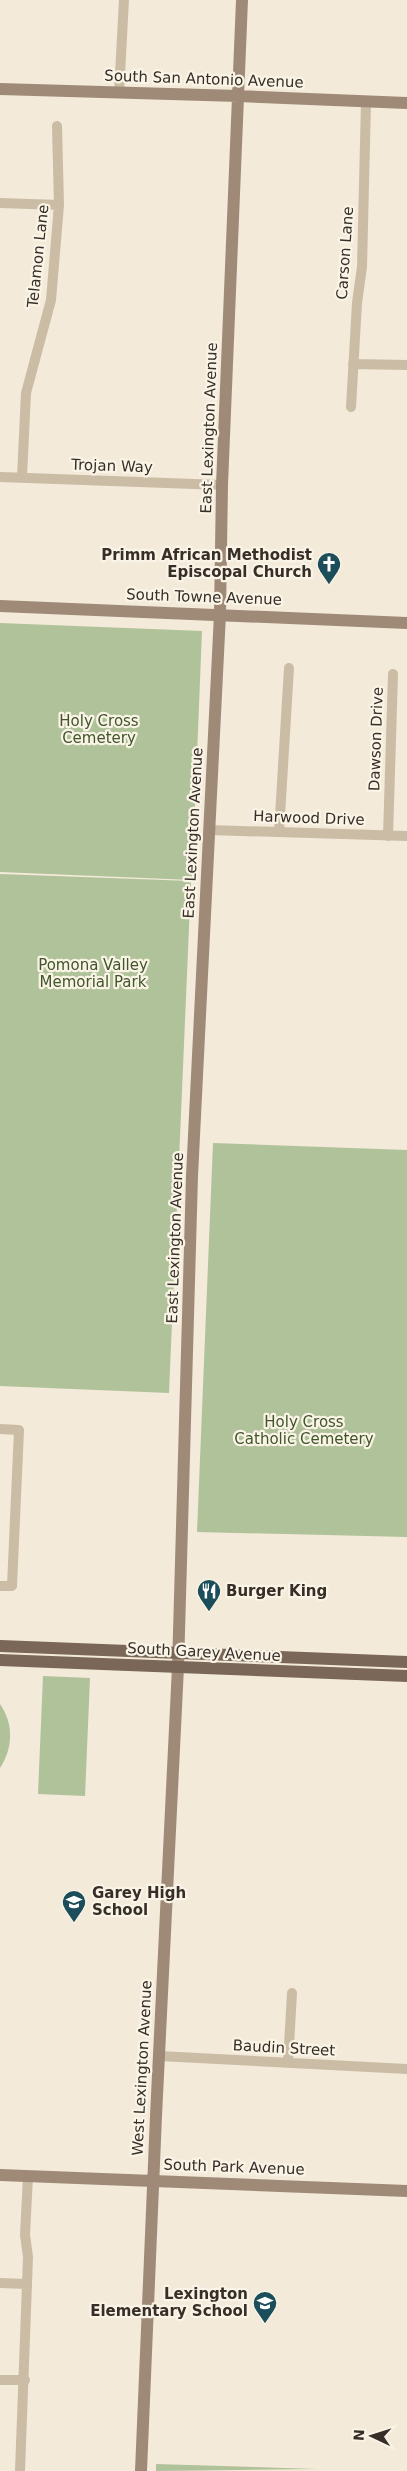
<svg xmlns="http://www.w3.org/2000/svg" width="407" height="2471" font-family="'DejaVu Sans',sans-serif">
  <rect width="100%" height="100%" fill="#f3eada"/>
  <path fill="#b0c299" d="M0 623 202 631 192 880 0 872Z
    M0 874 191 881 169 1393 0 1386Z
    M213 1143 407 1150V1537L197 1532Z
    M43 1676 90 1678 85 1796 38 1794Z
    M0 1704C14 1724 13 1748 0 1768Z
    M156 2464 317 2469 156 2471Z"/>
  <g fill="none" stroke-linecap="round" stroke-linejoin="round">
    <path stroke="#cbbca5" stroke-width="10" d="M119 93 124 0
      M0 203 59 205
      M353 364 407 365
      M351 407 357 303 362 267 366 102
      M0 477 222 485
      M22 477 26 393 51 300 59 205 57 126
      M209 830 407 836
      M279 832 289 668
      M388 836 393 674
      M0 1429 19 1430 12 1586H0
      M159 2056 407 2069
      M288 2063 292 1993
      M0 2283 27 2284
      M0 2380H25
      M20 2471 27 2284 28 2257 25 2235 28 2176"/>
    <path stroke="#9f8a77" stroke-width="12" d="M0 89 238 96 407 103
      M0 606 407 623
      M0 2175 407 2191
      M141 2471 156 2116 178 1667 192 1176 220 614 222 485 242 0"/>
    <path stroke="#7a6757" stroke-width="12" d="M0 1646 407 1662
      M0 1660 407 1676"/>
  </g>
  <defs>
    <g id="church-pin" transform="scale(1.25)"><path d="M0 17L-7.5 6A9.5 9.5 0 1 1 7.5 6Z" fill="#1b4e5a" stroke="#faf4e7"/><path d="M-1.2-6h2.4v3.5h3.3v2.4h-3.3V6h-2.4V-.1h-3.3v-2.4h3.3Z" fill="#fff"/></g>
    <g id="restaurant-pin" transform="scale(1.25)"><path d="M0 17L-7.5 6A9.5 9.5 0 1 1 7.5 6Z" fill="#1b4e5a" stroke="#faf4e7"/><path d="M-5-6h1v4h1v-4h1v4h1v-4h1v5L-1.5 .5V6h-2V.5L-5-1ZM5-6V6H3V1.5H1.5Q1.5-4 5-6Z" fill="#fff"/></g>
    <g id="school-pin" transform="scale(1.25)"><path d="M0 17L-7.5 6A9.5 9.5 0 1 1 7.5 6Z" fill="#1b4e5a" stroke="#faf4e7"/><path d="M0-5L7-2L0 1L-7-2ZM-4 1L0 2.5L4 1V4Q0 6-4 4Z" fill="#fff"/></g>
  </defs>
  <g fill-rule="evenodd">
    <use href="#church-pin" x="329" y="564"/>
    <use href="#restaurant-pin" x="209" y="1591"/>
    <use href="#school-pin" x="74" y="1902"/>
    <use href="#school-pin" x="265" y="2303"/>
  </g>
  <g text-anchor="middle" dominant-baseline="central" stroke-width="4.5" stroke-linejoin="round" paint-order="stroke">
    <g font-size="15" fill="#372e27" stroke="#faf4e7">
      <text transform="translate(204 79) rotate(2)">South San Antonio Avenue</text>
      <text transform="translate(345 253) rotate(-86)">Carson Lane</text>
      <text transform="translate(38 256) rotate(-84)">Telamon Lane</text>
      <text transform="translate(209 428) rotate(-88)">East Lexington Avenue</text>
      <text transform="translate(112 466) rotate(2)">Trojan Way</text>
      <text transform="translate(204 597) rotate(2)">South Towne Avenue</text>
      <text transform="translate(376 739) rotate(-88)">Dawson Drive</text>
      <text transform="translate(309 818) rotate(2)">Harwood Drive</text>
      <text transform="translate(193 833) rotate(-87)">East Lexington Avenue</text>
      <text transform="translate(175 1238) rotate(-88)">East Lexington Avenue</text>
      <text transform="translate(204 1652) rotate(3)">South Garey Avenue</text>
      <text transform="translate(284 2048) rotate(3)">Baudin Street</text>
      <text transform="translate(142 2068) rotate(-87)">West Lexington Avenue</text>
      <text transform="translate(234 2167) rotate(2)">South Park Avenue</text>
    </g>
    <g font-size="15" font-weight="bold" fill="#372e27" stroke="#faf4e7" text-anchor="end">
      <text x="312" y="555">Primm African Methodist<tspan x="312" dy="17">Episcopal Church</tspan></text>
      <text x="226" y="1591" text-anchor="start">Burger King</text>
      <text x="92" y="1893" text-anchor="start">Garey High<tspan x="92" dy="17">School</tspan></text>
      <text x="248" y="2294">Lexington<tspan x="248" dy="17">Elementary School</tspan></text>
    </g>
    <g font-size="15" fill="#40562a" stroke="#faf4e7">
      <text x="99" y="721">Holy Cross<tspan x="99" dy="17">Cemetery</tspan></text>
      <text x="93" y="965">Pomona Valley<tspan x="93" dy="17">Memorial Park</tspan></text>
      <text x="304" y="1422">Holy Cross<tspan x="304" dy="17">Catholic Cemetery</tspan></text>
    </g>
  </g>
  <g transform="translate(372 2436) rotate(274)" stroke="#faf4e7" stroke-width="4" paint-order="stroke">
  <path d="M0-4L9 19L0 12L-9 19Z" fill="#372e27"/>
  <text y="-8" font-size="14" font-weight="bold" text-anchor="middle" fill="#372e27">N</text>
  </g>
</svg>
